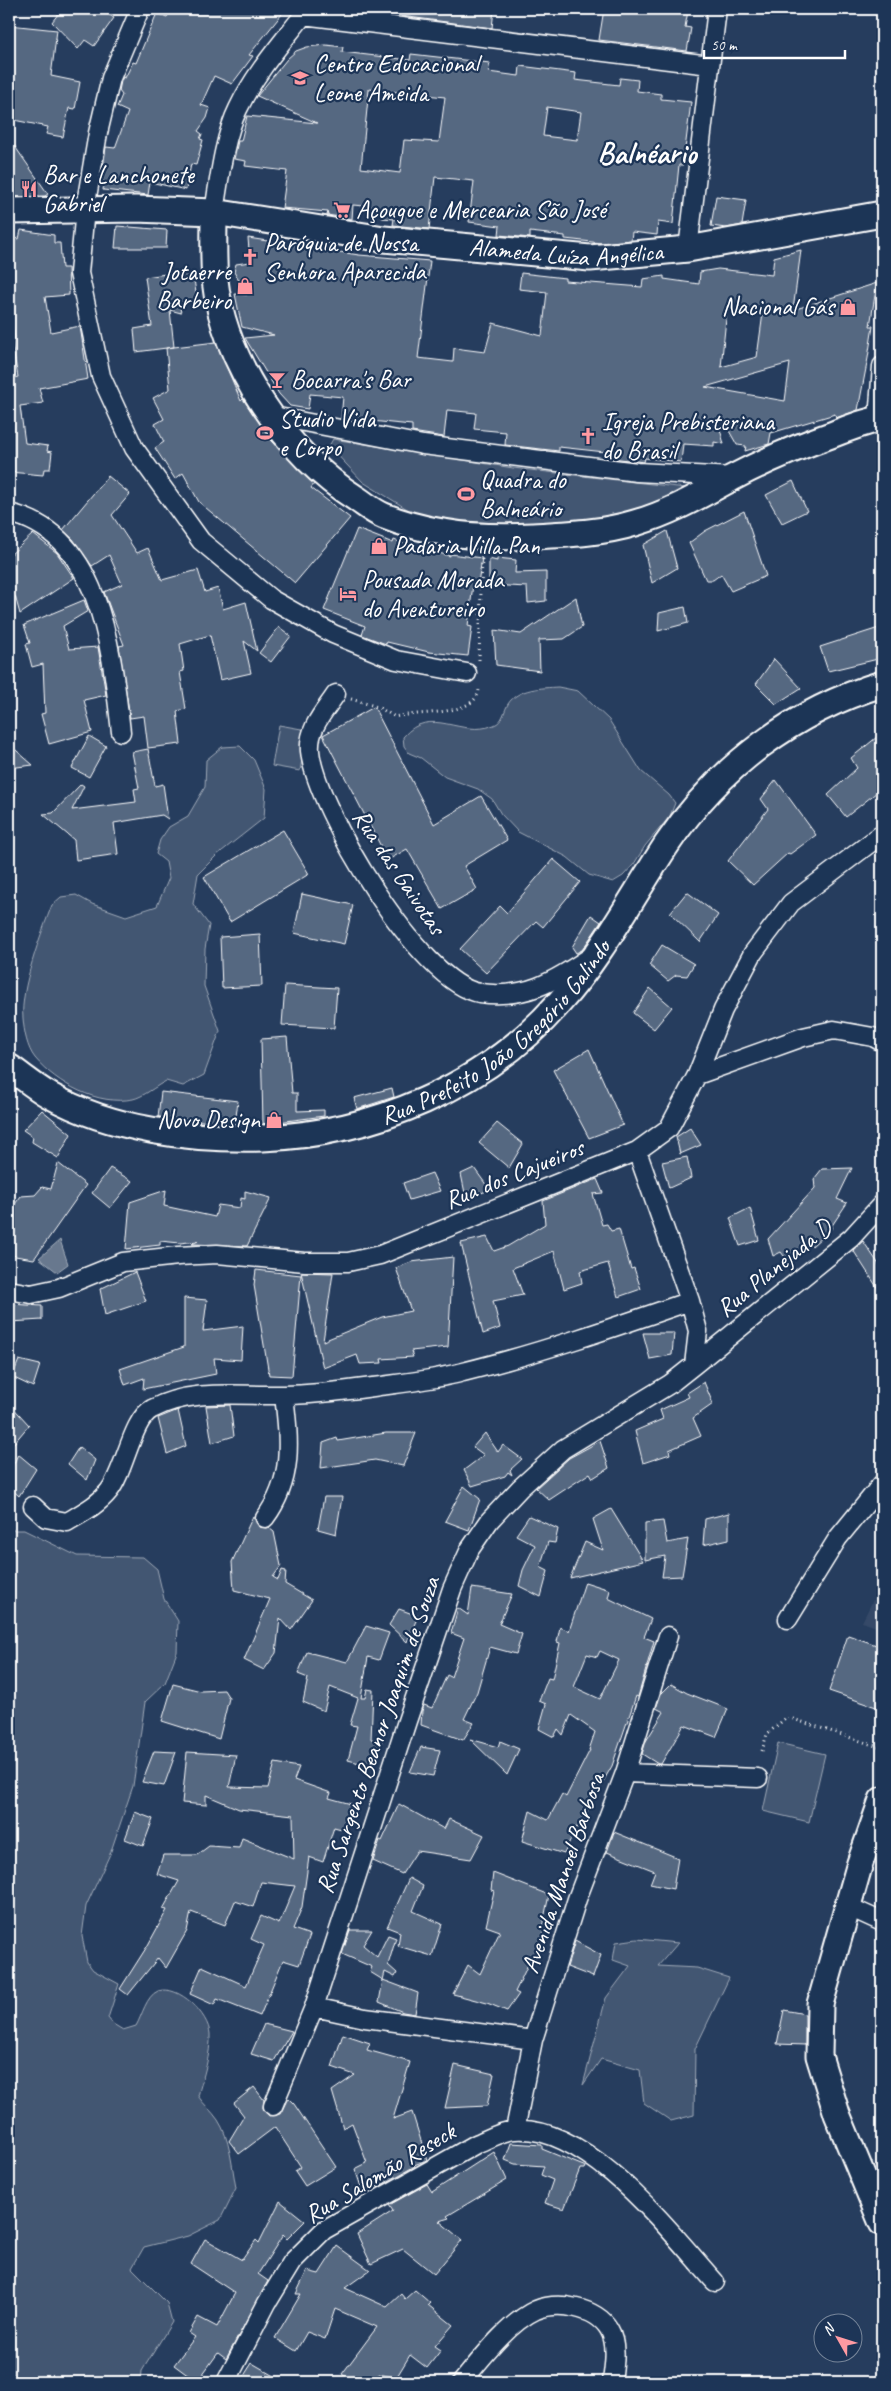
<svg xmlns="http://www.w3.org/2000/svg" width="891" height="2391" font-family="Caveat,sans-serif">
  <rect width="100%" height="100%" fill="#263d5e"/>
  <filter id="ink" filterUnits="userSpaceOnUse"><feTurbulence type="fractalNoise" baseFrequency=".02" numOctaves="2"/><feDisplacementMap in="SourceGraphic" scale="10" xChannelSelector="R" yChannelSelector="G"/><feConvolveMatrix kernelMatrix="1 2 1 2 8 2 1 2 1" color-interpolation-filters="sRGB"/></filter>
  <g filter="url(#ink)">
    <path fill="#344a68" d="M873 1600 882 1603V1629L862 1622Z"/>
    <path fill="#425672" stroke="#a0aab8" d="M333 439 513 468 686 488 669 500 605 522 503 529 417 515 363 482 329 446Z
      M558 687 578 691 609 720 641 771 669 795 675 803 670 816 645 846 634 864 623 876 613 882 589 875 567 857 518 832 501 814 492 799 478 789 445 777 421 758 409 753 404 746 403 737C431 704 461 739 494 725 503 722 504 711 508 704 518 688 542 688 558 687Z
      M279 725 307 730 300 771 272 766Z
      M240 746 254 760 266 789 264 818 217 855 198 874 193 904 209 925 205 949 204 986 220 1031 204 1075 183 1086 166 1081C156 1086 143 1097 133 1099 98 1106 57 1084 35 1058 27 1048 24 1031 23 1018 20 990 41 933 52 905L61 897 76 895 92 904 126 916 157 906 169 878 166 862 156 854 160 840 169 827 188 816 205 787 206 760 222 747Z
      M9 1530H24L77 1556 143 1557 157 1569 164 1599 178 1621 177 1652 165 1683 145 1702 133 1786 110 1854 86 1906 82 1936 87 1962 93 1970 119 1984 108 2018 113 2024 123 2030 136 2026C142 2016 146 1996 158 1991 179 1984 209 2015 210 2034 211 2055 203 2076 198 2096 204 2105 212 2111 218 2120 230 2138 232 2167 236 2188L220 2220 188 2236 144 2247 132 2268 167 2303 172 2322 142 2371 141 2382H9Z
      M778 1743 825 1754 809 1822 763 1811Z
      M637 1939 678 1943 658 1966 697 1968 729 1978 695 2049 694 2115 671 2121 644 2103 640 2070 601 2059 583 2085 606 1998 630 1966 613 1960 616 1942Z"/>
    <path fill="#67788e" stroke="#a4aebb" d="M60 1240 68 1264 57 1272 39 1258Z"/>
    <path fill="#556781" stroke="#fff" fill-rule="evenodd" d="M62 9H101L114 18 94 46 85 40 78 49 52 22Z
      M171 9H286L249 55 253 56 232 84 214 76 201 105 210 108 207 118 198 131 202 134 200 139 203 140 196 165 191 164 186 190 150 182 148 195 103 190 104 182 101 181 106 147 115 148 128 112 117 107 122 95 119 91 121 81 123 77 125 78 133 62 136 63 157 13 167 17Z
      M402 9H494L492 28 401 16Z
      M604 9H671L688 11 685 27 691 28 687 51 599 40Z
      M9 25 57 30 51 76 80 82 75 109 69 108 63 137 46 134 48 127 14 120 15 116 13 115 16 100 9 99Z
      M326 45 343 47 342 52 410 60 411 54 490 63 488 72 519 76 520 66 576 73 575 80 619 85 620 78 638 80 637 91 661 94V99L691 102 683 165H679L673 224 658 222 657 235 632 232 631 240 601 243 565 239V236L530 232V238L499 235 500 226 469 222 474 181 435 177 429 229 393 225 394 219 382 218 383 208 353 205 352 219 327 215 328 212 282 208 287 171 245 166 246 161 234 159 238 141H241L247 116 317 123 257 96 287 59 296 51 307 47ZM369 89 445 97 439 142 404 140 400 173 361 168ZM547 107 581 112 577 140 543 136Z
      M9 138 48 194 45 196 9 197Z
      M716 196 746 200 742 225 726 228 711 226Z
      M117 226 167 230 166 248H115Z
      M21 230 54 235V243H60L62 268H68L69 295 45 297 51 332 80 326 88 379 39 388 43 403 20 406 25 443 48 446 47 451 52 452 50 469H44L43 475 9 472V379L18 377 11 339 15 338 9 306V237L19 239Z
      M248 238 359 255 430 261 418 358 453 362 454 348 485 352 493 323 542 336 547 292 519 289 521 273 565 278V281L642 287 643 279 664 276V279L699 284 700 272 718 269 772 275 774 257 801 250 793 310 877 283 870 326H873L868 358 858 410 836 418 835 414 771 433 769 444 745 451 746 446 737 445 723 420 718 422 724 444 714 442V446L683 444 681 462 645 458 644 462 604 457 605 452 559 447V451L505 445 506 432 474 429 476 413 447 410 444 437 412 432V425L371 421 370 423 341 418 343 397 310 394 308 409 290 406 279 394 245 338 274 335 242 327 235 294 247 295 234 272 236 264 250 262ZM727 309 763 313 757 357 721 367ZM790 363 785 401 705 387Z
      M187 271 188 280 194 279 197 300 179 302 181 313 170 310 174 347 216 342 241 401 243 399 272 441 314 484 311 488 350 518 295 583 199 502 183 473 175 479 155 448 164 442 155 424 164 419 153 398 170 389 166 348 174 347 136 352 134 329 152 326 145 277Z
      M108 476 130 494 112 515 137 553 148 548 162 580 198 570 205 592 218 588 223 609 246 602 257 651 244 641 251 673 220 680 210 635 180 644 184 671 180 672 186 709 177 711 181 744 148 748 144 716 130 718 119 646 124 645 104 592 122 584 109 555 92 566 73 539 63 530Z
      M793 481 807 511 782 523 766 495Z
      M744 511 766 576 731 591 721 574 713 580H706L689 543 705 531Z
      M357 529 393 543 394 540 420 550V548L450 556V554L482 558 478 584H473L468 626 472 627 468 656 429 652 387 642 386 644 362 635 365 626 324 610Z
      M667 531 677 568 652 583 643 545Z
      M33 534 57 553 74 578 20 614 15 596 9 600V556Z
      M497 558 516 560 515 573 546 572V601L528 603 527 587 489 585V559L497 561Z
      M576 597 582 627 564 639 539 640 540 671 496 665 494 630 521 634Z
      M84 600 88 611 63 626 69 649 98 647 106 695 84 700 92 732 49 744 41 714 45 713 43 664 32 667 26 644 30 643 24 625Z
      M685 607 688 623 658 631 659 613Z
      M279 627 291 636 271 662 259 653Z
      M882 627V658L828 671 820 647Z
      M774 659 801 688 776 704 756 684Z
      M374 707 434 824 481 796 507 840 464 866 477 889 442 909 407 849 388 860 323 735Z
      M882 733V788L846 817 828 795 857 768 851 758Z
      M89 736 106 746 89 777 72 768Z
      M9 744 33 765 9 768Z
      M148 749 155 786 163 784 168 819 162 815 114 823 118 854 76 860 74 840 43 814 53 813 81 784 84 786 72 810 136 802 134 789 139 788 132 752Z
      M776 780 816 835 790 854 788 853 753 885 728 861 768 809 761 799Z
      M283 830 309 874 230 922 204 877Z
      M553 859 580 882 543 927 536 921 486 973 460 949 500 906 507 913Z
      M687 892 718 915 700 942 670 913Z
      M302 894 353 905 344 944 294 933Z
      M591 915 601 922 582 950 576 953 572 947Z
      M260 934 262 986 222 988 220 937Z
      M662 945 694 964 687 976 676 975 668 981 649 965Z
      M285 985 337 988 334 1028 282 1025Z
      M650 988 672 1007 654 1029 633 1013Z
      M287 1037 292 1093H297V1111L324 1110V1116L263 1124 261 1039Z
      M589 1049 623 1125 589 1138 553 1070Z
      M392 1088 394 1097 357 1109 354 1098Z
      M161 1092 238 1101 235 1124 158 1117Z
      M42 1110 71 1134 58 1158 32 1142 33 1137 23 1130Z
      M497 1123 523 1144 509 1168 479 1143Z
      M690 1128 701 1145 680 1154 676 1137Z
      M687 1157 691 1178 669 1188 662 1162Z
      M58 1163 86 1185 34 1259 15 1256 9 1251V1212L21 1196 35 1195 42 1187 51 1189Z
      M110 1168 132 1181 110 1208 92 1193Z
      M474 1168 490 1190 466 1198 461 1174Z
      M852 1168 837 1199 847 1203 831 1227 832 1228 812 1246 810 1243 787 1260 781 1252 773 1256 768 1239 815 1188 814 1179 822 1169Z
      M432 1173 440 1191 409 1200 403 1183Z
      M597 1179 603 1193 593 1194 602 1225 607 1224 611 1231 619 1229 631 1269 634 1268 641 1289 618 1297 608 1263 580 1271 582 1283 564 1289 554 1251 513 1268 523 1295 493 1301 500 1328 483 1334 461 1243 487 1237 494 1251 508 1246 545 1224 543 1201Z
      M166 1190 164 1206 215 1217 218 1205 240 1208 241 1198 245 1199V1191L271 1198 247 1246 192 1244 198 1241 180 1243 160 1241V1245L126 1249 130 1202Z
      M750 1208 759 1240 740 1246 730 1218Z
      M863 1241 882 1269V1295L853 1250Z
      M453 1257 448 1347 411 1351 413 1357 381 1359 382 1363 360 1364 357 1355 323 1368 301 1272 333 1273 323 1341 382 1317 411 1311 396 1268 411 1262Z
      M256 1270 301 1275 292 1376 269 1375 254 1285Z
      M135 1272 146 1301 105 1315 100 1289Z
      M184 1298 207 1300 203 1331 243 1326 241 1360 214 1358 216 1374 143 1389 144 1378 125 1385 120 1369 184 1347Z
      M11 1304 42 1306V1320L11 1322Z
      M643 1333H674L672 1355 650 1359Z
      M19 1360 40 1365 33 1387 12 1377Z
      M704 1382 713 1404 693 1418 701 1436 669 1450 670 1454 643 1463 635 1431 663 1419 660 1410 689 1397 687 1393Z
      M9 1403 29 1425 9 1449Z
      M230 1405 234 1436 212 1443 206 1406Z
      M178 1410 186 1446 167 1454 158 1418Z
      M386 1433H416L403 1466 375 1460 321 1468 323 1443 337 1438 338 1441Z
      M485 1433 498 1452 503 1445 522 1459 510 1470 512 1475 508 1472 505 1476 472 1486 464 1470 484 1455 473 1447Z
      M600 1441 609 1468 593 1478 590 1473 549 1500 536 1488 569 1458Z
      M79 1447 95 1460 87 1480 68 1464Z
      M18 1454 36 1469 19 1496 9 1487V1475Z
      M464 1486 480 1499 469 1530 445 1521Z
      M324 1497H342L336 1534 318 1529Z
      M611 1509 643 1561 570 1578 585 1542 603 1550 593 1519Z
      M729 1513V1539L703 1545 705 1519Z
      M253 1516 259 1527 269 1528 274 1532 281 1566 273 1577 278 1580 282 1570 286 1571 285 1584 312 1600 291 1630 280 1618 276 1653 264 1670 244 1660 270 1599 234 1590 232 1562Z
      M529 1516 558 1529 555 1543 548 1542 540 1567 548 1571 541 1597 519 1586 523 1570 535 1545 516 1535Z
      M663 1521 667 1543 688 1539 682 1576 662 1577 665 1556 645 1560V1523Z
      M585 1582 610 1590 608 1598 651 1619 644 1637 654 1641 638 1697 636 1696 612 1766 590 1804 581 1829 576 1827 564 1854 522 1841 530 1811 548 1820 562 1794 566 1797 590 1750H589L595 1732 571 1715 563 1735 558 1729 554 1737 539 1729 546 1704 539 1701 548 1678 552 1679 560 1643 557 1642 560 1627 569 1631ZM600 1651 619 1660 600 1699 574 1687 587 1654 597 1657Z
      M472 1588 512 1594 499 1624 522 1634 516 1654 490 1647 477 1692 464 1719 474 1723 463 1740 421 1725 422 1711 424 1705 432 1708 447 1675 451 1677 464 1638 451 1633 458 1608 468 1615Z
      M399 1609 418 1616 407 1642 389 1625Z
      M366 1626 389 1633 379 1660 368 1657 361 1698H365L367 1689 373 1690 371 1739 382 1741 371 1766 348 1760 357 1726 350 1725 358 1698 330 1687 324 1711 303 1702 308 1678 298 1674 307 1652 347 1662Z
      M848 1635 882 1647V1709L829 1691Z
      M173 1684 201 1691 224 1690 229 1698 219 1739 162 1721Z
      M671 1684 687 1693 728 1709 716 1737 684 1725 661 1764H658L642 1754 646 1741 664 1712 656 1708 661 1694Z
      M470 1739 498 1747 500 1741 519 1749 507 1775Z
      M421 1747 440 1750 433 1776 410 1772Z
      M154 1751 176 1752 164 1786 142 1782Z
      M187 1752 236 1755 229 1787 268 1788 275 1763 299 1767 294 1780 331 1793 329 1798 355 1805 345 1830 334 1827 323 1862 309 1857 302 1907 293 1929 310 1935 299 1965 283 1960 260 2016 217 1999 214 2005 190 1994 202 1966 246 1986 264 1945 251 1939 261 1916 279 1924 295 1886 261 1882 253 1907 235 1901 225 1925 191 1912 187 1931 166 1968 158 1958 128 1995 120 1989 148 1945 167 1910 163 1909 179 1881 157 1874 163 1855H197L209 1846 239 1848 242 1838 294 1859 293 1815 239 1809 206 1795V1805L182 1803Z
      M399 1804 444 1829 449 1819 484 1835 471 1859 417 1851 402 1874 373 1861 380 1840 382 1841Z
      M135 1812 153 1819 143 1846 125 1839Z
      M614 1832 678 1858 673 1889 650 1884 655 1871 607 1852Z
      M493 1873 549 1895 542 1928 545 1929 536 1955 533 1954 515 1992 519 1994 507 2011 487 2003 453 1994 468 1965 480 1974 500 1931 486 1926 494 1891 491 1890Z
      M409 1878 423 1886 413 1911 442 1924 432 1956 398 1946 400 1932 387 1927Z
      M350 1930H372L363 1945 377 1957 388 1935 396 1938 388 1965 397 1973 395 1977 385 1972 383 1980 370 1972 372 1967 342 1954Z
      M575 1941 601 1955 593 1977 567 1967Z
      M383 1980 418 1993 415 2014 403 2012 379 2002Z
      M784 2010 805 2014V2045L777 2044Z
      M264 2024 292 2031 274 2061 251 2054Z
      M343 2034 370 2043 367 2050 410 2062 393 2119 412 2112 427 2160 414 2165 415 2166 378 2187 375 2184 362 2190 355 2169 367 2163 352 2123 343 2128 332 2091 355 2075 332 2067Z
      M455 2065 494 2074 487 2106 445 2108Z
      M254 2087 264 2100 263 2108 269 2116 280 2114 288 2098 294 2104 336 2167 305 2186 295 2171 301 2167 275 2127 239 2154 229 2141 244 2116 234 2103Z
      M511 2143 542 2145V2149L586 2167 585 2169H580L564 2209 545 2203 553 2180 541 2175 544 2166 515 2164 505 2160Z
      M494 2152 507 2180 447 2216 449 2218 439 2221 462 2240 434 2274 403 2249 371 2264 357 2234 393 2211 389 2205 427 2184 432 2192Z
      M280 2201 305 2221 287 2239 283 2235 258 2274 268 2281 226 2359 218 2353 197 2382 174 2365 195 2337 189 2333 198 2317 217 2327 235 2293 191 2264 205 2239 242 2260 256 2240 259 2243Z
      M337 2246 370 2270 345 2288 387 2307 401 2294 405 2299 415 2290 430 2303 428 2305 453 2325 435 2346 441 2350 427 2368 410 2355 396 2378 379 2374 373 2382H352L342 2374 377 2327 335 2309 325 2339 307 2332 296 2351 275 2338 301 2294H296L307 2271 319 2274Z
      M252 2363 285 2382H240Z"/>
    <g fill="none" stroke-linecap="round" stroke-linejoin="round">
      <g stroke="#fff" stroke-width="21">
        <path id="street" d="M140 9 111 78 98 133 85 209 79 273 101 376 134 448 201 541 271 599 333 634 396 660 467 673
          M303 15 710 65
          M214 212C219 181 224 137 238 109 256 71 283 42 308 9
          M688 249 717 9
          M273 416 423 445 637 472 733 477
          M878 420 882 366
          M9 513C102 534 112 655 121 732
          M336 694C324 712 308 728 310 751 315 807 421 985 480 993 526 999 552 982 589 958
          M697 1075 803 1037 834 1030 873 1037 882 1042
          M637 1151 690 1301 698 1331 694 1365
          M9 1290 31 1294 59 1288 123 1262 178 1256 217 1254 305 1262H348L380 1255 637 1151 669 1128 697 1075 723 1010 753 953 791 903 882 834
          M33 1506 46 1518 67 1522C82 1513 98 1505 109 1491 125 1471 132 1419 152 1409 191 1388 240 1396 283 1395 312 1395 343 1391 373 1387 402 1383 434 1380 463 1372 540 1353 615 1327 690 1301
          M265 1518C294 1479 289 1440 284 1395
          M788 1619 838 1538 882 1484
          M625 1773 758 1778
          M847 1906 882 1922
          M533 2040 365 2018 314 2007 407 1721 452 1589 470 1549 490 1520 520 1488 563 1449 670 1384 694 1365 851 1238 882 1204
          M273 2106 314 2007
          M515 2130 533 2040 557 1963 577 1899 625 1773 668 1636
          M226 2382 267 2303 292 2262 324 2230 476 2144C488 2139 501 2131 515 2130 589 2125 670 2232 715 2282
          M462 2382C481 2359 509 2322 536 2310 558 2301 596 2307 609 2329 618 2344 614 2366 612 2382"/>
      </g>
      <g stroke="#fff" stroke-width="29">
        <g id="secondary">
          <path id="s1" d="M9 211 136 209 214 212 384 239 590 258 688 249 882 214"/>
          <path d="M214 212C214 235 213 258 215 280 224 363 287 455 357 499 366 505 374 512 384 516 432 535 481 539 533 536 568 534 602 533 635 523 670 513 701 495 732 478 764 461 797 447 831 435 847 429 865 421 882 419"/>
          <path id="s2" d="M9 1067C22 1076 35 1087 49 1095 112 1130 191 1140 263 1138 372 1134 485 1087 558 1004 601 956 632 897 667 844 719 767 793 711 882 684"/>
          <path d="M882 1800 860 1863 820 2004 819 2056 837 2114 882 2223"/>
        </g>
      </g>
      <path stroke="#fff" stroke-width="3" stroke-dasharray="1 4" stroke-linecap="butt" d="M479 660 482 557
        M351 699 378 707 395 717C417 711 480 717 479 687
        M762 1751 767 1734 787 1717 882 1748"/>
      <use href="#street" stroke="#1d3557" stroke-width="18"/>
      <use href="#secondary" stroke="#1d3557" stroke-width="25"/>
    </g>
  </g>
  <defs>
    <g id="school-bare" transform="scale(1.35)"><path d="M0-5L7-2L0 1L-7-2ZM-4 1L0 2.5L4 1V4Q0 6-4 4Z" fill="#ff9aa2" stroke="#1d3557" stroke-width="2.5" paint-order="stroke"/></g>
    <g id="restaurant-bare" transform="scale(1.35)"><path d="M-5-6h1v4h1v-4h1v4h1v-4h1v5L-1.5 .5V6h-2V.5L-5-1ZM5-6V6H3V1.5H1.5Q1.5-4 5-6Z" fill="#ff9aa2" stroke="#1d3557" stroke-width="2.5" paint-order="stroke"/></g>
    <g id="supermarket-bare" transform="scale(1.35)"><path d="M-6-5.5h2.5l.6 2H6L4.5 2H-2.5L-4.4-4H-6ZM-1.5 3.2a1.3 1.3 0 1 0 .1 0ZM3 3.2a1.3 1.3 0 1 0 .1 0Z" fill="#ff9aa2" stroke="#1d3557" stroke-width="2.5" paint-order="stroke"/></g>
    <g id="church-bare" transform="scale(1.35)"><path d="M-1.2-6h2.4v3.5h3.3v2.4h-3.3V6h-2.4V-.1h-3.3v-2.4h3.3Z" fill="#ff9aa2" stroke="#1d3557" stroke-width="2.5" paint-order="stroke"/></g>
    <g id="shop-bare" transform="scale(1.35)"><path d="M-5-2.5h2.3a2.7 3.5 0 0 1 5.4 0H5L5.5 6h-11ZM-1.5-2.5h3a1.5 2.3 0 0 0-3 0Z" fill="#ff9aa2" stroke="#1d3557" stroke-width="2.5" paint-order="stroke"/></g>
    <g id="bar-bare" transform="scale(1.35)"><path d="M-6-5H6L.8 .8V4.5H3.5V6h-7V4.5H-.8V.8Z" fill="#ff9aa2" stroke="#1d3557" stroke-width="2.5" paint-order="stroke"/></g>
    <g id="stadium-bare" transform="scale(1.35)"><path d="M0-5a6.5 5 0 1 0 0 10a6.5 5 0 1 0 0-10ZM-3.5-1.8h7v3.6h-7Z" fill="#ff9aa2" stroke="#1d3557" stroke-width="2.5" paint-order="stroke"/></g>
    <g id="hotel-bare" transform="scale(1.35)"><path d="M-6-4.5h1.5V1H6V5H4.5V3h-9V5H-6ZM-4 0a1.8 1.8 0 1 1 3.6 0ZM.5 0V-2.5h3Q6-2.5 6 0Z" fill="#ff9aa2" stroke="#1d3557" stroke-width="2.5" paint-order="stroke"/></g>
  </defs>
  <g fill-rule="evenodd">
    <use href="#school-bare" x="300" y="78"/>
    <use href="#restaurant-bare" x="29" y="189"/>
    <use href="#supermarket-bare" x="342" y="210"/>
    <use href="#church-bare" x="250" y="257"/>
    <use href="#shop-bare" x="245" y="286"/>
    <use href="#shop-bare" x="848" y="307"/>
    <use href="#bar-bare" x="277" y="380"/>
    <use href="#stadium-bare" x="265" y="433"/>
    <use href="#church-bare" x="588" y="436"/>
    <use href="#stadium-bare" x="466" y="494"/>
    <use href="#shop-bare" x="379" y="546"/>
    <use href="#hotel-bare" x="348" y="594"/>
    <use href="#shop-bare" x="274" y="1120"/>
  </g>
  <g text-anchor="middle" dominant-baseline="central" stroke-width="4.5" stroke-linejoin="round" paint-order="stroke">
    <g font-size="25" fill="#fff" stroke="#1d3557" text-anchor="start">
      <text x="314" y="64">Centro Educacional<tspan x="314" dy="29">Leone Ameida</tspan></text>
      <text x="43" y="175">Bar e Lanchonete<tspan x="43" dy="29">Gabriel</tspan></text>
      <text x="356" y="210">Açougue e Mercearia São José</text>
      <text x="264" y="243">Paróquia de Nossa<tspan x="264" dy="29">Senhora Aparecida</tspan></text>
      <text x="231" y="272" text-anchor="end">Jotaerre<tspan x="231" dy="29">Barbeiro</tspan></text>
      <text x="834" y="307" text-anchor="end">Nacional Gás</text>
      <text x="291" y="380">Bocarra's Bar</text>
      <text x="279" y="419">Studio Vida<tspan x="279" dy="29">e Corpo</tspan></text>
      <text x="602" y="422">Igreja Prebisteriana<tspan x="602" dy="29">do Brasil</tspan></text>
      <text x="480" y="480">Quadra do<tspan x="480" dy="29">Balneário</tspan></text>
      <text x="393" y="546">Padaria Villa Pan</text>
      <text x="362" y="580">Pousada Morada<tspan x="362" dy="29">do Aventureiro</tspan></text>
      <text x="260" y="1120" text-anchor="end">Novo Design</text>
    </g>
    <g font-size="25" fill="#fff" stroke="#1d3557">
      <text stroke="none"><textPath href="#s1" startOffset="560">Alameda Luíza Angélica</textPath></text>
      <text transform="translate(399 872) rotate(56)">Rua das Gaivotas</text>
      <text stroke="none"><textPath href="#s2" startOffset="535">Rua Prefeito João Gregório Galindo</textPath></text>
      <text transform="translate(514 1174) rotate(-22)">Rua dos Cajueiros</text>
      <text transform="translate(774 1268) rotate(-39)">Rua Planejada D</text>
      <text transform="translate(378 1735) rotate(-71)">Rua Sargento Beanor Joaquim de Souza</text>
      <text transform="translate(563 1873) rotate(-71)">Avenida Manoel Barbosa</text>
      <text transform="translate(380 2173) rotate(-31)">Rua Salomão Reseck</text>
    </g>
    <g font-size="30" font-weight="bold" fill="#fff" stroke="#1d3557">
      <text x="647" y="153">Balnéario</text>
    </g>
  </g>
  <rect width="891" height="2391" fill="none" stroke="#1d3557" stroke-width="30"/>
  <rect x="15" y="15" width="861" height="2361" fill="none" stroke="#fff" stroke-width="2" filter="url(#ink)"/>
  <g transform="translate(838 2338) rotate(309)"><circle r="24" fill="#1d3557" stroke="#77869a"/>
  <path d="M0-4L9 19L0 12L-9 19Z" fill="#ff9aa2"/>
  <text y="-8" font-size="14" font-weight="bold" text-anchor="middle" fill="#ffffff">N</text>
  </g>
  <path d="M704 50v8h141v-8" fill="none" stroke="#ffffff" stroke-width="2.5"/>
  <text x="711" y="50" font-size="15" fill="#ffffff" stroke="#1d3557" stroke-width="4" paint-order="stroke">50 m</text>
</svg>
